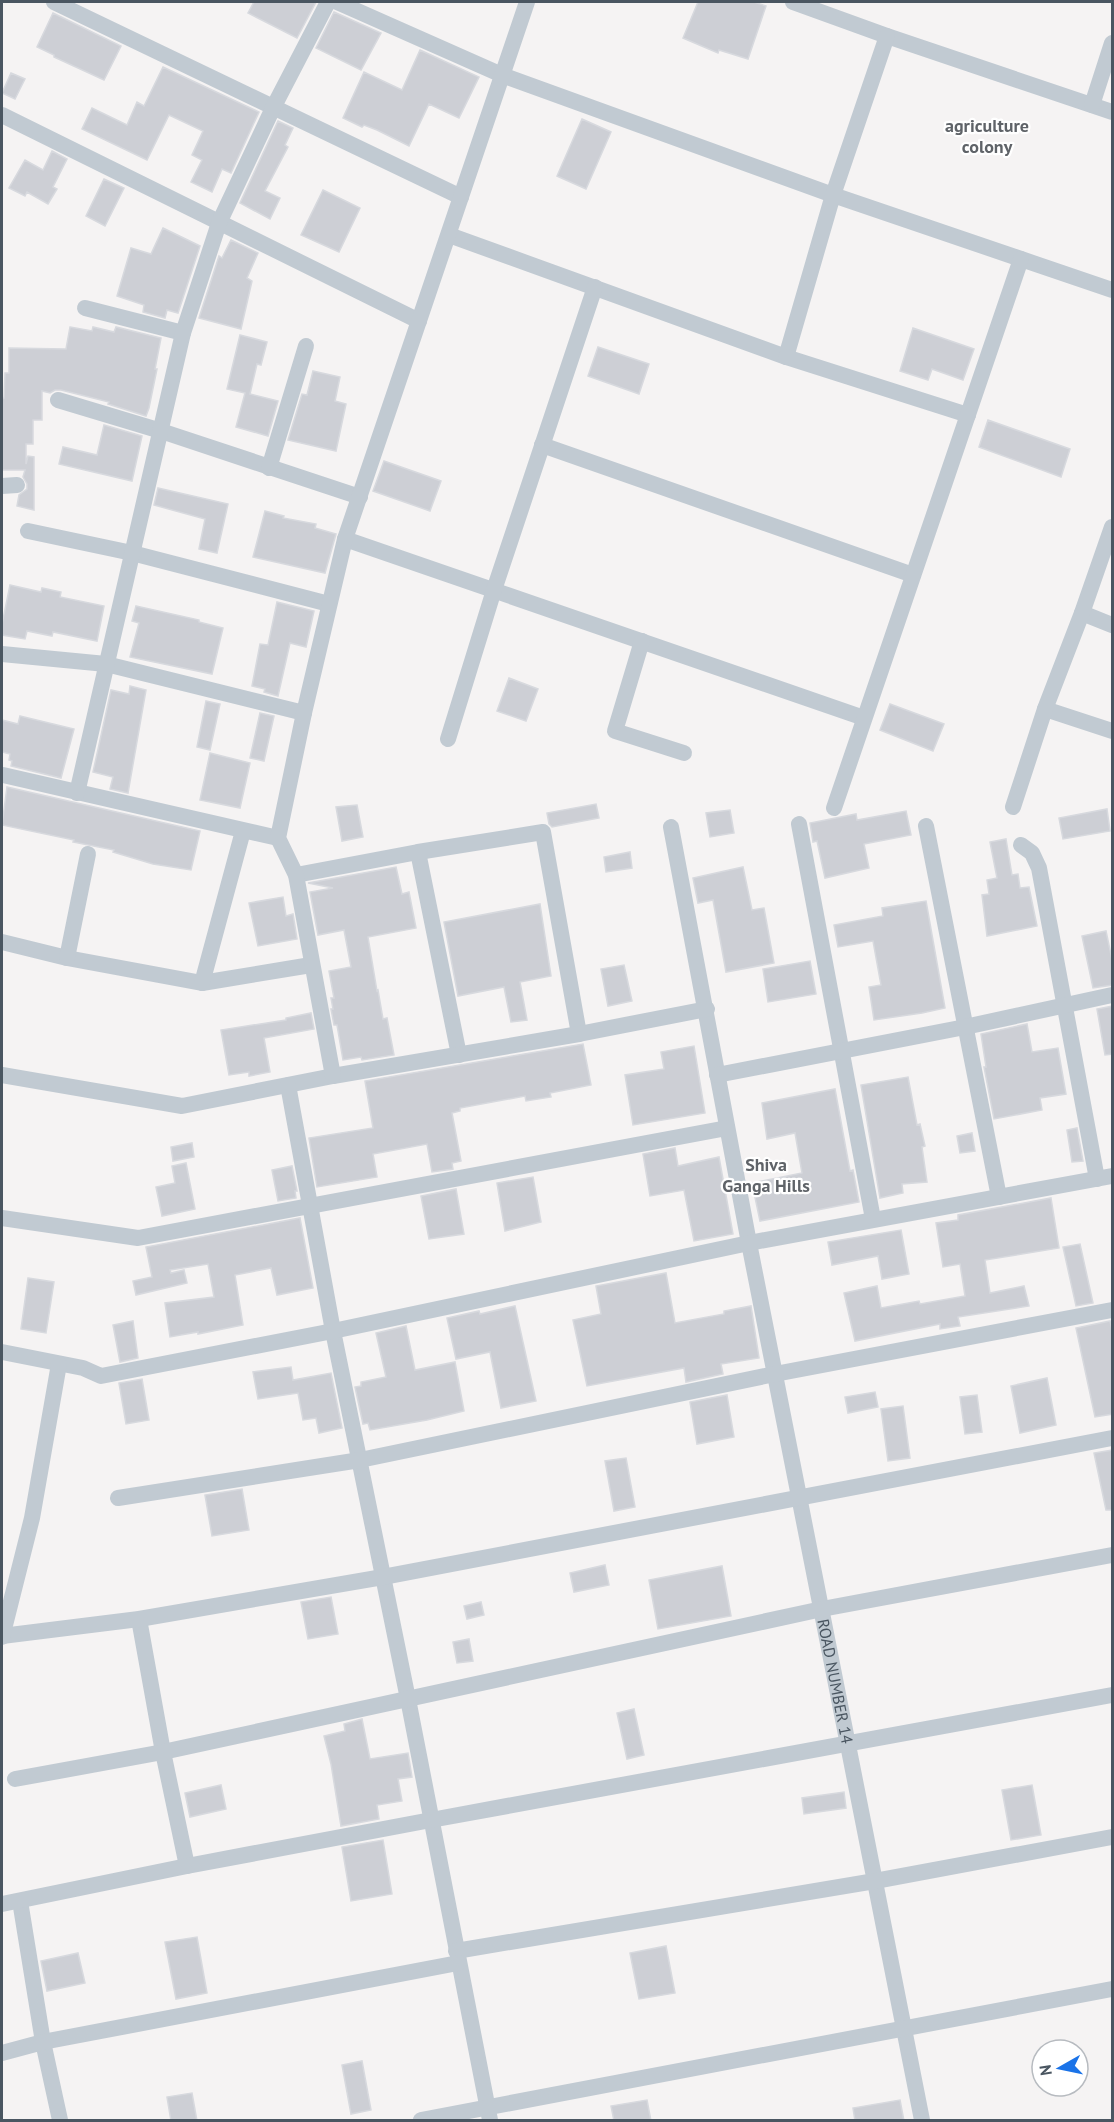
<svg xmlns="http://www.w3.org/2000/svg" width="1114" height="2122" font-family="'PT Sans',sans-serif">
  <rect width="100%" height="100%" fill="#f5f3f3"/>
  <path fill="#cdcfd5" stroke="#d7d9de" stroke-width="1.5" d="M254 2H316L297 38 248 13Z
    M698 2H754L766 6 748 59 719 50 718 53 683 38Z
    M334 12 381 33 361 70 316 48Z
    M53 13 121 46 104 80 54 57V55L37 47Z
    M420 50 479 77 459 118 429 104 409 146 377 130 364 125 362 127 343 118 364 72 402 90Z
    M163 67 259 112 231 173 222 169 212 192 191 182 202 160 192 155 203 131 169 115 147 160 82 129 92 108 127 125 137 102 144 106Z
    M11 73 25 79 15 99 2 93Z
    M582 119 611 132 586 189 557 176Z
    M278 121 293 128 285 145 288 147 265 191 280 198 270 219 240 203Z
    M52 151 67 159 53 187 57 189 48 204 27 192 25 196 9 188 25 160 43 170Z
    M104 179 124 188 105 226 86 216Z
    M323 190 360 208 339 252 301 235Z
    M163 228 200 246 178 313 167 310 165 318 143 312 144 305 117 296 131 248 151 254Z
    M231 240 258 253 247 278 252 281 241 329 199 318 219 256 222 258Z
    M70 327 92 331 93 327 114 332 116 327 161 338 155 369H157L149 408 146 416 108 404 109 402 61 390H55L50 393 42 391V420H33V444H26V464L28 456 34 457V510L17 506 19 495 27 489V484L23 477 25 470H2V398H4L5 373H9V348L66 349Z
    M913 328 974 349 963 380 932 369 928 380 900 371Z
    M240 335 267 342 261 365 257 364 250 394 278 401 268 436 236 427 245 393 227 389Z
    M598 347 649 364 639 394 588 376Z
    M313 371 340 377 335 401 346 404 336 451 288 440 302 394 307 395Z
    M988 420 1070 449 1061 477 979 447Z
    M104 425 142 436 132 481 59 464 63 447 97 455Z
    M384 461 441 481 430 511 373 491Z
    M158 488 228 504 217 553 199 549 205 519 154 505Z
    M265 511 284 516 283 518 316 524 315 528 336 534 325 573 253 557Z
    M10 585 41 592 42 588 61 592 60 597 104 606 97 641 53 632 52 636 27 631 25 639 2 635V624Z
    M277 602 314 611 306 647 290 643 278 696 264 692 265 689 252 686 260 644 268 645Z
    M136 606 199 620V622L223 628 212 674 130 657 139 623 132 621Z
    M509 678 538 689 526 721 497 711Z
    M130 686 146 690 128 793 110 789 113 777 93 772 111 690 129 694Z
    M206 701 220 704 210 750 197 747Z
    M890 704 944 724 933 751 880 730Z
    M260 713 274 716 264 761 250 758Z
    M20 716 74 729 61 778 11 766 12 761 9 760 10 754 2 752V720L18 724Z
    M210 753 250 763 240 808 200 800Z
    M7 787 200 831 191 870 153 864 113 852 114 850 73 842 74 840 2 825Z
    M596 804 599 818 552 827 549 824 547 813Z
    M357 805 363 837 342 841 336 807Z
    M1107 809 1110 831 1063 839 1059 818Z
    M730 810 734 833 710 837 706 813Z
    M906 811 911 835 864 844 869 868 825 878 817 841 813 842 810 823 856 814 857 820Z
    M1006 839 1012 875 1018 874 1020 888 1029 887 1037 926 987 936 982 895 989 894 987 880 997 878 990 842Z
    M630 852 632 868 606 872 604 857Z
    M396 867 402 894 409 892 416 928 368 937 377 991 378 990 383 1019 387 1018 394 1055 362 1060 361 1057 343 1060 337 1025H334L331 1009H333L331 998H334L329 971 351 967 344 930 318 935 310 892 333 888 308 883Z
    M743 867 752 910 764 908 774 963 726 972 713 900 698 903 693 878Z
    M283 897 286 916 293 914 297 939 258 946 249 903Z
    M926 901 945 1008 922 1013 874 1020 869 987 881 985 873 941 838 947 834 925 883 916 882 908Z
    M540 904 551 976 520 982 527 1020 511 1022 504 987 458 996 444 922Z
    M1106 931 1113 964V985L1093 988 1082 936Z
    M810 961 816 994 768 1002 763 969Z
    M624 965 632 1001 608 1006 601 969Z
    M1113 1006V1054L1105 1055 1097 1009Z
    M311 1013 314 1029 264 1038 270 1072 249 1076V1072L229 1075 221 1030 286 1020V1018Z
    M1027 1024 1032 1052 1058 1048 1066 1094 1040 1098 1042 1110 994 1119 984 1067H986L981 1034Z
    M583 1044 591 1085 550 1093 551 1097 526 1101 525 1096 460 1108V1111L452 1113 461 1161 452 1163 453 1169 432 1172 427 1144 373 1154 377 1177 317 1187 309 1138 373 1128 365 1081Z
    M694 1046 705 1113 633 1125 625 1075 664 1069 661 1052Z
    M908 1077 917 1125 920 1124 925 1146 922 1147 927 1182 902 1184 903 1193 880 1198 861 1085Z
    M835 1089 850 1171 853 1170 859 1202 760 1221 752 1183 802 1173 795 1133 767 1139 762 1103Z
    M1077 1128 1083 1161 1072 1162 1067 1130Z
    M972 1133 975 1151 960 1153 957 1136Z
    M192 1143 194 1157 173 1161 171 1147Z
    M675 1148 678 1166 719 1157 733 1234 694 1241 684 1190 650 1196 643 1154Z
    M186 1163 195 1209 162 1216 156 1187 175 1183 172 1166Z
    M292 1166 297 1191H295L296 1198 278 1201 272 1170Z
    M533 1177 541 1222 505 1231 497 1183Z
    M456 1189 464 1234 429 1239 421 1196Z
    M1051 1198 1059 1248 985 1260 990 1293 1024 1286 1029 1306 958 1317 960 1326 940 1329V1324L855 1341 844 1293 877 1286 881 1308 919 1301 920 1304 965 1296 960 1264 943 1267 936 1223 958 1220V1215Z
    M300 1218 313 1288 277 1295 271 1268 235 1275 243 1325 198 1334V1332L170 1337 165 1303 214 1297 208 1264 170 1270 171 1273 184 1270 187 1283 136 1295 133 1281 152 1277 146 1247Z
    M901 1230 909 1274 882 1279 878 1256 832 1265 828 1242Z
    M1080 1244 1093 1303 1076 1306 1063 1247Z
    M666 1273 675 1323 724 1314V1311L751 1306 759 1358 721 1364 723 1374 686 1382 684 1368 587 1386 573 1320 601 1314 596 1286Z
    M28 1278 54 1282 46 1333 21 1329Z
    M515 1306 536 1401 501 1408 490 1352 456 1359 447 1318 479 1311 480 1314Z
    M133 1321 138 1358 120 1362 113 1325Z
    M1110 1321 1113 1334V1414L1095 1417 1076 1328Z
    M406 1326 415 1370 455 1362 464 1411 427 1420 370 1430 368 1423 363 1424 355 1387 361 1386V1382L386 1377 376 1333Z
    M291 1367 293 1380 331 1373 342 1428 319 1433 316 1418 303 1420 298 1393 258 1399 253 1372Z
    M1047 1378 1056 1425 1020 1433 1011 1386Z
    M142 1379 149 1420 126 1424 119 1383Z
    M875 1392 878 1407 848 1413 845 1397Z
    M727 1395 734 1437 697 1444 690 1402Z
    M977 1395 982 1432 965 1434 960 1397Z
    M903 1406 910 1458 888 1461 881 1409Z
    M1113 1450V1510H1106L1094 1453Z
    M626 1458 635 1507 614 1511 605 1461Z
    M242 1489 249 1530 212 1536 205 1495Z
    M605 1565 609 1585 574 1592 570 1573Z
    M722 1566 731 1616 658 1629 649 1580Z
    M331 1597 338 1634 308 1639 301 1602Z
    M481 1602 484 1615 467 1619 464 1606Z
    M469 1639 473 1661 457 1663 453 1642Z
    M634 1709 644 1755 627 1759 617 1713Z
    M362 1719 370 1759 408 1753 412 1777 398 1779 402 1801 377 1805 379 1819 341 1826 331 1764 324 1736 345 1731 344 1724Z
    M221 1785 226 1809 190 1817 185 1793Z
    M1032 1785 1041 1835 1011 1840 1002 1790Z
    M844 1792 846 1808 804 1814 802 1798Z
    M383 1840 392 1894 351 1901 342 1847Z
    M197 1937 207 1993 176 1999 165 1942Z
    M666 1946 675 1993 639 1999 630 1953Z
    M78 1953 85 1983 47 1991 41 1961Z
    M362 2061 371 2110 351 2114 342 2065Z
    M192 2093 197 2121H171L167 2097Z
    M647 2100 651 2121H614L611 2106Z
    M900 2100 904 2121H855L853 2108Z"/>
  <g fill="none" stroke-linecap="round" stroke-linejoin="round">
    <g stroke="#c1cad2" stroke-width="16">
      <path d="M54 2 461 197"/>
      <path d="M337 2 502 75 833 195 1112 290"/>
      <path d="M793 2 887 36 1112 112"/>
      <path d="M1092 105 1112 43"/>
      <path d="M2 115 419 321"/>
      <path d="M449 235 786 357 833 195 887 36"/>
      <path d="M85 308 183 333"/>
      <path d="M786 357 968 415"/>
      <path d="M58 400 161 431 360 497"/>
      <path d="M542 445 913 575"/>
      <path d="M269 468 306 346"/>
      <path d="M2 486 17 485"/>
      <path d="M28 531 132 553 329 604"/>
      <path d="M345 539 864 718"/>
      <path d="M1082 613 1112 625"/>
      <path d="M642 641 615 731 684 753"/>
      <path d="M2 654 106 664 304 713"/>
      <path d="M1045 709 1112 731"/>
      <path d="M448 739 494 590 595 287"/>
      <path d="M3 775 278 838"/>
      <path d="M77 793 183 333 219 223 273 108 328 2"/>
      <path d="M1013 807 1045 709 1082 613 1112 527"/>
      <path d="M834 808 1021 259"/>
      <path d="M799 824 873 1219"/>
      <path d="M926 826 999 1197"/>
      <path id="s1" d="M671 827 749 1243 922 2120"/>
      <path d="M1021 845 1032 853 1039 868 1097 1179"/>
      <path d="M418 852 459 1055"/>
      <path d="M296 875 418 852 543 832 579 1034"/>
      <path d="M2 942 67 958 202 983 311 965"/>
      <path d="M67 958 88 854"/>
      <path d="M202 983 243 831"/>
      <path d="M2 1075 182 1106 333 1076 579 1034 707 1009"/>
      <path d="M717 1075 965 1027 1112 995"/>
      <path d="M333 1076 296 875 278 838 304 713 345 539 527 2"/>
      <path d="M288 1085 333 1331 408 1699 490 2120"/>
      <path d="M2 1218 138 1238 727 1128"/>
      <path d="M2 1352 83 1368 101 1376 333 1331 749 1243 1112 1176"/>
      <path d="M118 1498 360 1460 775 1374 1112 1310"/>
      <path d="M139 1619 163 1752 187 1866"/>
      <path d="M2 1636 139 1619 383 1577 1112 1438"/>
      <path d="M2 1637 32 1518 59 1364"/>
      <path d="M15 1779 163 1752 822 1609 1112 1555"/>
      <path d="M20 1901 43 2042 60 2120"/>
      <path d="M2 1904 187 1866 431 1820 1112 1695"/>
      <path d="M456 1951 875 1881 1112 1837"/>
      <path d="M2 2053 43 2042 458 1963"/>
      <path d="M421 2120 1112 1989"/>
    </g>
  </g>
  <g text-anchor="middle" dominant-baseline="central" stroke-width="4.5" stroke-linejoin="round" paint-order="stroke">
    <g font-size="16" fill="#4a5661" stroke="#fff">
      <text stroke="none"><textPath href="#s1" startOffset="870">ROAD NUMBER 14</textPath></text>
    </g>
    <g font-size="18" font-weight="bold" fill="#5f6368" stroke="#fff">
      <text x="987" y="125">agriculture<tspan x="987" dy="21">colony</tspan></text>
      <text x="766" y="1164">Shiva<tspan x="766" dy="21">Ganga Hills</tspan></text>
    </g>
  </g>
  <rect width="1114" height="2122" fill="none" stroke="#4a5661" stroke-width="6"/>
  <g transform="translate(1060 2068) rotate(261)"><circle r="28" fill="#ffffff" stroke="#b7bbc0" stroke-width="1.5"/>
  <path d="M0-4.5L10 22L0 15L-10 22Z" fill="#1a73e8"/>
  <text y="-9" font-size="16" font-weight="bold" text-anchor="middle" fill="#4a5661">N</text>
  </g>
</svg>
